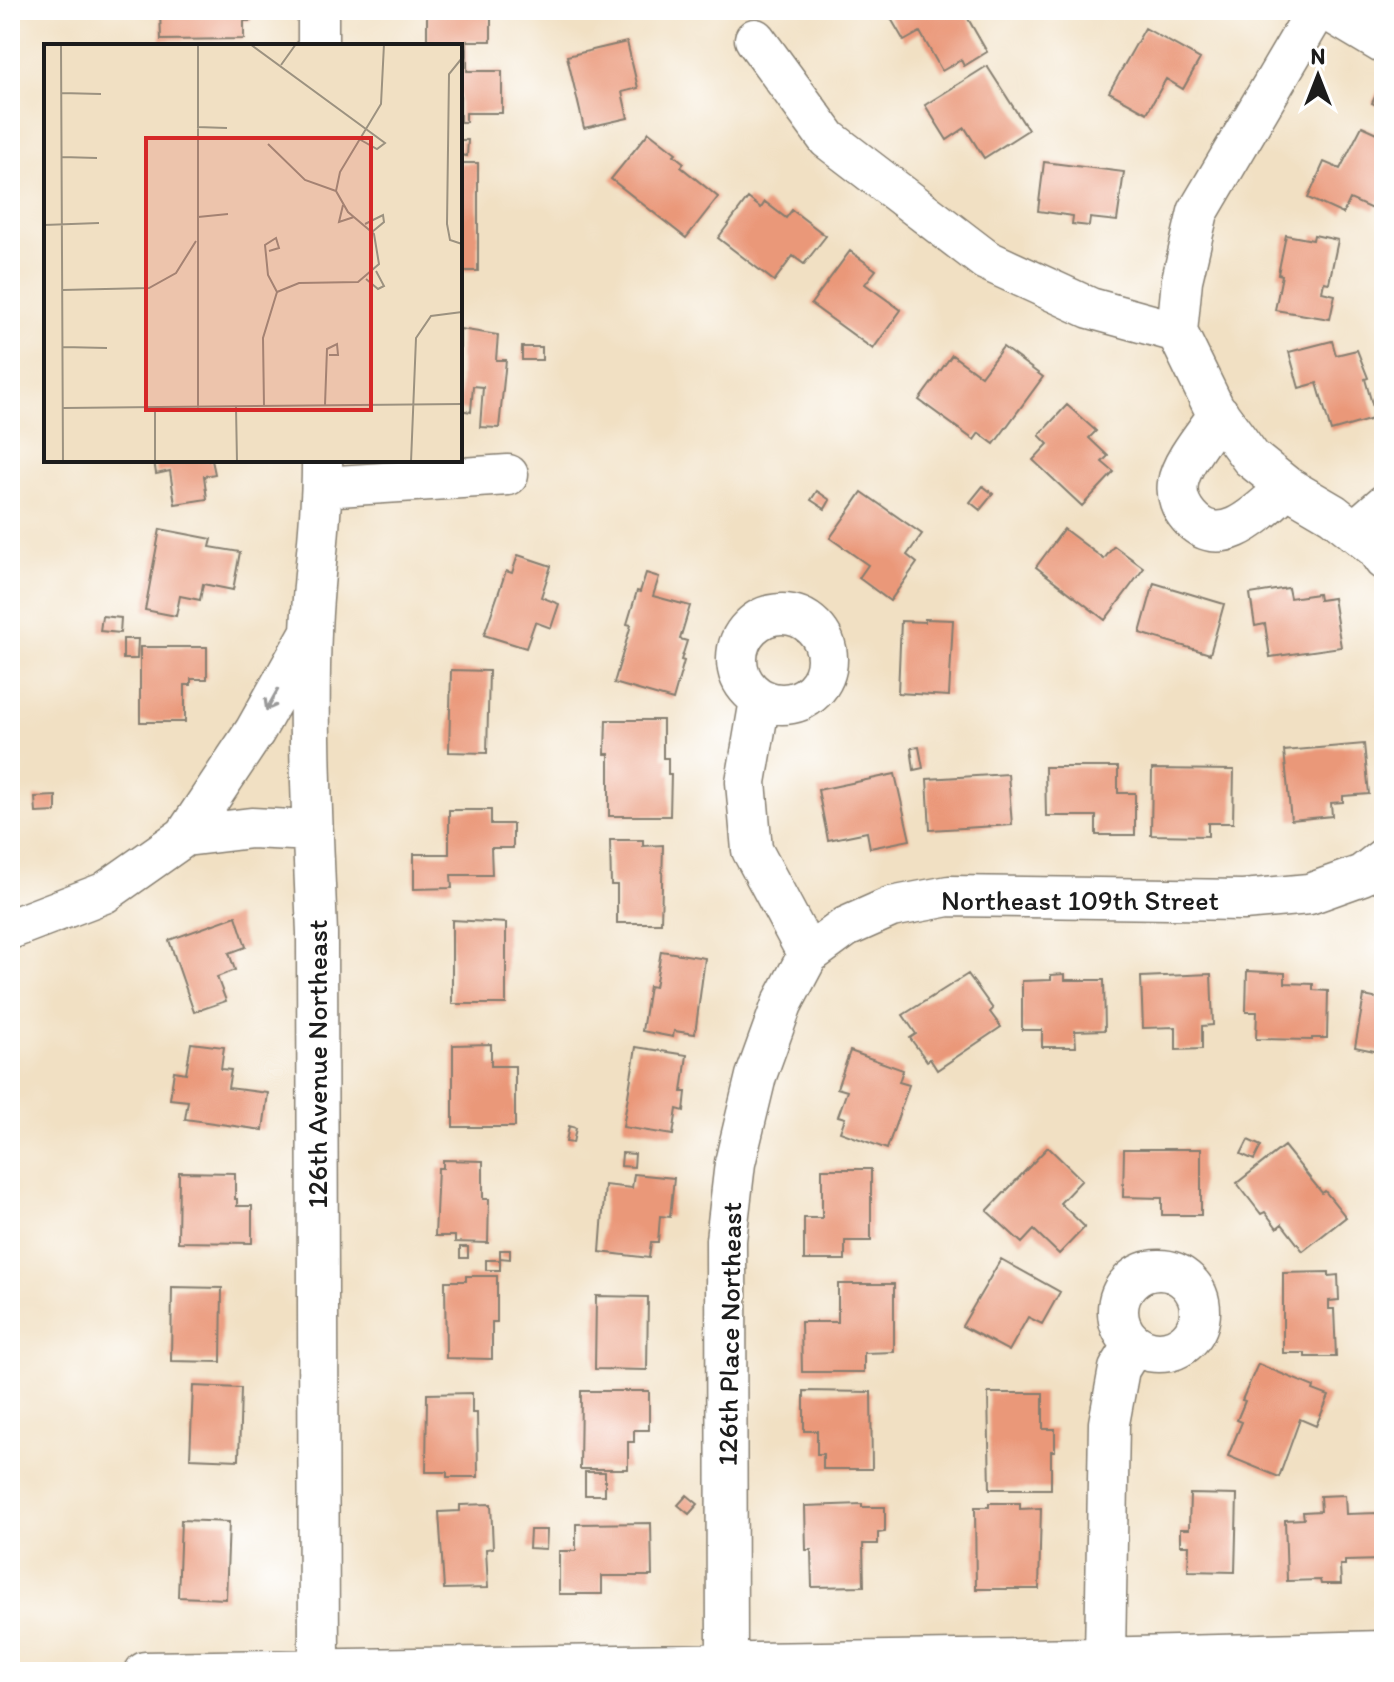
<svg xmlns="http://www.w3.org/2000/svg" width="1394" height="1682" font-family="Itim,sans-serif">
  <rect width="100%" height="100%" fill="#fff"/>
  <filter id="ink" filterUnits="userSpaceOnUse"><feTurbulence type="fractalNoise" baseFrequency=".0125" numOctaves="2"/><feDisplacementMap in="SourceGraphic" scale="16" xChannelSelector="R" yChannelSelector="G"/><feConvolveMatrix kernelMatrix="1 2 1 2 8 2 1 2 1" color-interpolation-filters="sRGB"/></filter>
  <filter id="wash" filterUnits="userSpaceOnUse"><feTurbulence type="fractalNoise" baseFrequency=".006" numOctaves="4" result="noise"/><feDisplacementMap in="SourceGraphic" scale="32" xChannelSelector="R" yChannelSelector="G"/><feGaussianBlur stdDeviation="1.8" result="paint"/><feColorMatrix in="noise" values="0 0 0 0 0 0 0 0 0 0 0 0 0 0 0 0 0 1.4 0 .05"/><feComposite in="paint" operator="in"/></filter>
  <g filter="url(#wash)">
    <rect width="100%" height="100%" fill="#f1e0c3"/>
    <g id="blocks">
      <path fill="#ea9879" d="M160 10H251V21H244V39L161 40Z
        M427 10H491V41H467V71H502V113H466V122H460V46H427Z
        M886 10H963L987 52 964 66 961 60 942 71 920 32 904 41Z
        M1145 28 1200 59 1183 89 1166 79 1147 113 1109 92Z
        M627 42 638 88 622 92 628 118 584 128 567 56Z
        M987 66 1028 130 984 158 965 128 947 140 925 105Z
        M1384 78V109L1372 103Z
        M1362 126 1384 136 1383 202 1379 200 1374 210 1350 199 1343 214 1308 198 1324 162 1340 169Z
        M649 132 676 153 674 155 684 163 681 167 718 197 686 238 611 179Z
        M460 140H468L467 156 460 155Z
        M1044 162 1124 172 1117 221 1090 218 1089 226 1072 224 1073 216 1038 211Z
        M460 163H478V271H460Z
        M748 198 761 208 765 202 786 218 792 210 826 236 804 264 793 256 774 281 718 238Z
        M1286 235 1313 240 1314 235 1338 240 1329 283 1324 282 1322 292 1335 295 1330 319 1275 310 1282 275 1278 274Z
        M850 251 876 270 865 284 901 310 873 349 811 304Z
        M460 329 498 335 496 360H506L499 428 480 427 483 387 473 386 471 412 460 410Z
        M1332 341 1336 355 1357 350 1368 378 1365 379 1376 418 1331 431 1317 383 1299 388 1289 352Z
        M522 347H542V360H522Z
        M1003 347 1043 377 994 444 979 433 974 440 919 400 952 355 981 376Z
        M1067 405 1096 431 1089 438 1108 456 1102 462 1114 472 1082 506 1033 460 1048 444 1039 435Z
        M154 460H212L215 474 204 476 207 499 175 504 170 471 156 474Z
        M983 486 993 494 980 510 970 502Z
        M817 491 830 500 825 509 811 500Z
        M862 492 922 534 907 555 917 563 890 601 859 578 868 565 830 538Z
        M160 529 212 539 210 547 240 552 233 590 203 584 200 600 180 596 176 616 145 610Z
        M1064 529 1104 559 1114 546 1144 568 1105 620 1036 567Z
        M518 555 551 566 541 597 559 604 551 628 535 622 526 648 484 635 506 571 512 573Z
        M646 573 659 577 653 596 690 606 680 639 687 641 681 660 684 661 673 700 614 683 631 625 627 624 637 591 640 592Z
        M1154 583 1224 604 1210 654 1140 633Z
        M1288 588 1290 598 1318 594 1319 600 1333 598 1341 647 1270 657 1265 624 1255 626 1250 594Z
        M102 616 121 618 120 633 100 631Z
        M925 619 953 620 949 696 898 693 901 621 925 622Z
        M123 639H138L137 659H123Z
        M140 647H207V679H191V685H185V722H140Z
        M451 670 489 671 487 753 449 752Z
        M606 720H663V758H668V774H671L670 816H609V754H605Z
        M1364 744 1369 794 1343 796V802L1331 803 1332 816 1291 820 1284 751Z
        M919 747 923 768 914 770 911 748Z
        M1045 767H1118V793H1135V835H1096V816H1046Z
        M1152 769 1234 770 1233 823H1208V836L1151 835Z
        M895 774 910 840 870 848 867 832 828 840 818 790Z
        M1008 774 1012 825 930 830 927 779Z
        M56 796V812L36 813 35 797Z
        M449 810H491V824H513V848H491L492 875H451L452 888 414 889V854H449Z
        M610 840H643V846L663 845 661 923H617V885H611Z
        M236 916 246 947 229 953 235 970 217 977 226 1001 194 1012 169 940Z
        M452 920 506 923V1004H452Z
        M661 951 705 958 695 1034 674 1031 673 1037 642 1031 649 986 655 987Z
        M1247 971 1285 973V983L1313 984V990L1328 991 1327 1038H1312V1040L1256 1039 1257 1012H1246Z
        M968 974 993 1009 990 1012 1001 1027 937 1070 930 1059 927 1061 910 1038 916 1034 903 1015Z
        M1065 974V980H1104L1105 1030 1075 1031 1076 1047H1042V1030H1022V981L1051 980V975Z
        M1211 974 1213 1025 1202 1026V1049L1176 1050V1027L1143 1028 1141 977Z
        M1364 996 1384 1000V1053L1355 1047Z
        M191 1043 224 1047 221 1069 231 1070 228 1088 268 1093 263 1130 185 1119 188 1101 170 1099 174 1071 186 1073Z
        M491 1044V1066H515V1127H453V1045Z
        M636 1047 687 1055 682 1092H686L684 1111 677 1109 673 1135 623 1127Z
        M850 1051 903 1070 899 1082 909 1085 887 1149 840 1132 845 1118 838 1116 847 1091 837 1088Z
        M569 1126 576 1128 573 1143 566 1142Z
        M1248 1140 1261 1146 1254 1160 1241 1154Z
        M1284 1146 1322 1193 1325 1191 1346 1217 1303 1251 1282 1224 1277 1228 1265 1212 1261 1214 1237 1183Z
        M1048 1147 1082 1180 1060 1203 1085 1227 1059 1254 1034 1230 1022 1243 987 1211Z
        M1124 1149H1201V1215H1162V1198L1123 1197Z
        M622 1153 635 1154 634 1167 621 1166Z
        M443 1160 483 1161V1199H489L488 1243 455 1242V1236H435L438 1168H443Z
        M822 1169H871V1241H845V1260H804V1218H822Z
        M179 1172 235 1173V1199H237V1206H252V1243L178 1242Z
        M634 1174 674 1178 670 1217 660 1216 658 1242H651L649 1258 600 1252 605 1185 632 1188Z
        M460 1247H468V1258H460Z
        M500 1250H510V1259L500 1258Z
        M1001 1259 1060 1292 1042 1324 1028 1317 1009 1351 962 1326Z
        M486 1260H500V1270H486Z
        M1329 1272V1276L1338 1275 1339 1300 1329 1301V1309H1334L1336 1357H1305V1353H1283V1273Z
        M466 1276H497V1322H492V1359L446 1358 445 1281H466Z
        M838 1284H894V1352L864 1353V1372H802L801 1322H838Z
        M172 1287 222 1288 221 1362 171 1361Z
        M596 1296 648 1297 647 1370 595 1369Z
        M1258 1364 1314 1387 1313 1390 1329 1396 1316 1426 1300 1419 1279 1477 1228 1456 1242 1422 1237 1420 1245 1401 1242 1400Z
        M193 1386 241 1388 239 1460 190 1458Z
        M581 1391H649V1430H634V1442H628V1469H580Z
        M804 1391 871 1392 872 1469H823V1454H817V1431H804Z
        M472 1393V1413H477L478 1477H447V1472H426L427 1394Z
        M988 1393H1043V1429H1055V1451H1051V1489H990Z
        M585 1472H605V1495H585Z
        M1190 1494 1237 1495 1235 1572 1188 1571 1189 1545H1180V1529H1189Z
        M687 1495 698 1504 689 1514 678 1505Z
        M1345 1495 1346 1514 1379 1513 1381 1560 1345 1561V1565H1340L1341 1584H1321L1320 1580 1287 1581 1285 1520 1304 1519 1303 1512 1321 1511 1320 1496Z
        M989 1503H1020V1509L1041 1508 1039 1589H976L975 1507H989Z
        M491 1504 493 1548 486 1549 488 1588 444 1589 439 1512 460 1511V1505Z
        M862 1504V1507H885V1532L878 1533V1544H863L864 1586 812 1587 811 1550H806L805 1506Z
        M181 1520 229 1522 226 1599 178 1597Z
        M651 1523 652 1576H602V1594H559V1551H576V1524Z
        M530 1530H547L546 1549 529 1548Z"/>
    </g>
  </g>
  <g filter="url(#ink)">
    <use href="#blocks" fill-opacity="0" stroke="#867e70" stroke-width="2"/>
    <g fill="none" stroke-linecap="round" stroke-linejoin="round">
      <g stroke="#867e70" stroke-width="43">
        <path id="street" d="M318 10V46
          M1317 10 1198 212 1182 280 1177 332 1214 408 1251 458 1287 487 1333 514 1376 548 1384 560
          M1327 10 1384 44
          M755 39 828 139 986 260 1090 308 1177 332
          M1219 414C1207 432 1181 462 1178 483 1176 495 1181 508 1189 517 1222 555 1262 509 1287 487
          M322 487 508 475
          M1354 531 1384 505
          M737 659a45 45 0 1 1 90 0a45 45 0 1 1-90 0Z
          M764 700 758 712 746 782 752 850 808 955
          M185 836 251 828 313 831
          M10 929 104 893 185 836 255 731 309 635
          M1118 1311a41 41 0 1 1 82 0a41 41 0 1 1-82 0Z
          M1105 1656 1109 1423 1119 1369 1134 1345
          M727 1661 726 1240 735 1163 756 1076 782 1004 808 955 846 927 891 907 949 896 1243 900 1309 894 1362 875 1384 858
          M319 1669 317 933C313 833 307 732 311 632 313 574 323 517 322 460
          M145 1672 1091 1658 1384 1651"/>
      </g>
      <use href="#street" stroke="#fff" stroke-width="40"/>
    </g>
    <defs><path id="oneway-shaft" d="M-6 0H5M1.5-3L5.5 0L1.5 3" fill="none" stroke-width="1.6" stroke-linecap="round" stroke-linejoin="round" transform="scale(2)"/></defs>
    <use stroke="#999" href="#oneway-shaft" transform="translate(272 700) rotate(119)"/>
  </g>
  <g text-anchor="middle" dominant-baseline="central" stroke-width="6" stroke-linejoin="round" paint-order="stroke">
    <g font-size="28" fill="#1c1c1c" stroke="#fff">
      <text x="1080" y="900">Northeast 109th Street</text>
      <text transform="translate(317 1064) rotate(-90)">126th Avenue Northeast</text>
      <text transform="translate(729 1334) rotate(-89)">126th Place Northeast</text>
    </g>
  </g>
  <g transform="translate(44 44)">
    <rect width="418" height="418" fill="#f1e0c3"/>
    <path fill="none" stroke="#9c9280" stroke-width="2" d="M17 0 19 418M206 0 341 99 333 105 315 95M418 14 405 30 403 180 406 196 418 200M237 21 252 0M17 49 57 50M153 83 183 84M224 100 261 136 292 147M18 113 53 114M299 161 295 178 310 173M154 173 184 170M321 180 339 171 340 178 328 188M0 181 55 179M225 207 235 204 232 194 221 201 224 231 233 248M322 235 334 245 340 242 332 227M18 246 105 244 132 229 152 197M233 248 255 239 314 238 335 220 330 190 304 168 292 147 296 128 337 60 340 0M19 303 63 304M281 361 283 305 293 300 294 311H285M220 362 219 294 233 248M192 363 193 418M19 364 418 360M154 364V0M111 418V364M367 418 372 294 387 272 418 268"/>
    <path fill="#d62828" fill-opacity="0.15" stroke="#d62828" stroke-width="4" d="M102 94H327V366H102Z"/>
    <rect width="418" height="418" fill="none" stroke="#1c1c1c" stroke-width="4"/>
  </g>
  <rect width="1394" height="1682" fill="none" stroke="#fff" stroke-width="40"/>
  <g transform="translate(1318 76)" stroke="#ffffff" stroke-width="6" paint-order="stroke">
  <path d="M0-6L14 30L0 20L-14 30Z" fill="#1c1c1c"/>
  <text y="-12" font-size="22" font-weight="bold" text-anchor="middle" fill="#1c1c1c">N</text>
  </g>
</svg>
